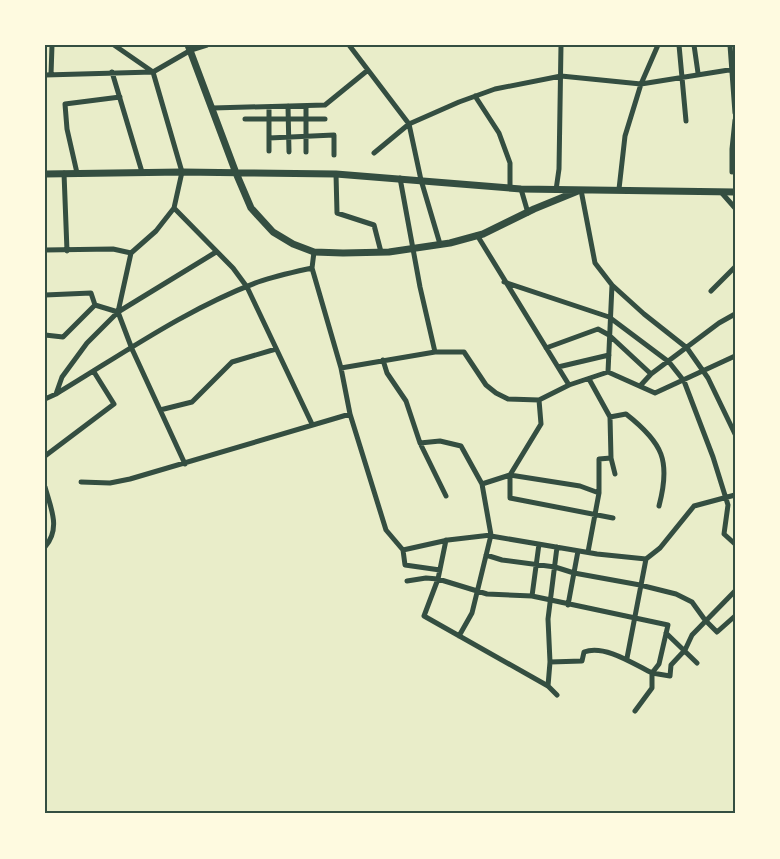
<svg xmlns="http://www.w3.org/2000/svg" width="780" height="859" font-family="'IBM Plex Serif',serif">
  <rect width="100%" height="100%" fill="#e9edc9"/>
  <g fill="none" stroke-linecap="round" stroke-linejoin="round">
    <path stroke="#344e41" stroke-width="5" d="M114 45 153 72 182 172 174 208 156 231 131 253 118 312 132 349 185 464
      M349 45 409 124 421 180 440 244
      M679 45 686 121
      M694 45 698 73
      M730 45 735 113
      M112 72 142 172
      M45 75 153 72 191 50 207 45
      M51 75 52 45
      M475 96 499 133 510 163V188
      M288 106 289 152
      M306 106V152
      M269 107V151
      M213 108 325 105 368 70
      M245 119H325
      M269 138 334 135V155
      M374 153 409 124 459 102 495 89 561 76 641 84 735 69
      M732 172V149L735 120
      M64 173 67 251
      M77 173 67 129 65 104 120 97
      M336 174 337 213 374 225 381 252
      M400 178 420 287 435 352
      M521 189 528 213
      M619 189 625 136 641 84 658 45
      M556 190 559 169 561 45
      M581 190 595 263 612 285 644 314 687 348 708 378 735 434
      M721 192 735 208
      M174 208 233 268 247 287 312 424
      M477 235 569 385
      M45 250 113 249 131 253
      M314 252 312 268 341 368 350 414 386 530 403 550 448 540 491 535V536L597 554 646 559
      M504 282 609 317 669 362 684 381 713 457 728 505 724 534 735 544
      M711 291 735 267
      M45 295 91 293 95 305 118 312
      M45 335 63 337 95 305
      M546 348 598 329 609 335 651 374
      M383 360 387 373 406 401 420 443 446 496
      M558 367 609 355
      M341 368 435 352H464L486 385 496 393 508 399 539 400 569 385 608 372 655 393 735 356
      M608 372 612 285
      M640 386 651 374 719 323 735 314
      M56 394 62 377 87 343 118 312 216 252
      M45 399 56 394C121 355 186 309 258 282 275 276 294 272 312 268
      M160 410 192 402 232 362 276 349
      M610 417 626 414C663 443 671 461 659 506
      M420 443 440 441 461 446 482 484 491 535 472 613 459 636
      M45 456 114 404 94 372
      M611 458 615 474
      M81 482 110 483 130 479 350 414
      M482 484 510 475 541 424 539 400
      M45 487C51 509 61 528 45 547
      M599 493 580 486 510 475V498L613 518
      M446 540 438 579 424 616 548 686 557 695
      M403 550 405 565 440 570
      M588 552 599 493V459L611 458 610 417 589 379
      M486 555 502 560 555 567 574 573 640 585 676 594 692 602 705 620 717 632 735 616
      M646 559 660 548 694 506 735 495
      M407 581 426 578 438 579 487 594 532 596 668 625 659 664 652 673
      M532 596 539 544
      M568 605 578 551
      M666 633 697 663
      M627 658 646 559
      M550 662 582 661 584 652C604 644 634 664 652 673V688L635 711
      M652 673 670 676 671 665 685 650 692 635 735 591
      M548 686 550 662 548 619 557 547"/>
    <path stroke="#344e41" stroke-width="7" d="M188 45 236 173 251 208 273 232 293 244 314 252 343 253 389 252 450 243 483 234 534 209 578 191
      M45 174 182 172 336 174 521 189 735 192"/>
  </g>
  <rect width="780" height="859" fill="none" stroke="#fefae0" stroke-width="93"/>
  <rect x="46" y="46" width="688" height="766" fill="none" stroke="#344e41" stroke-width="2"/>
</svg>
